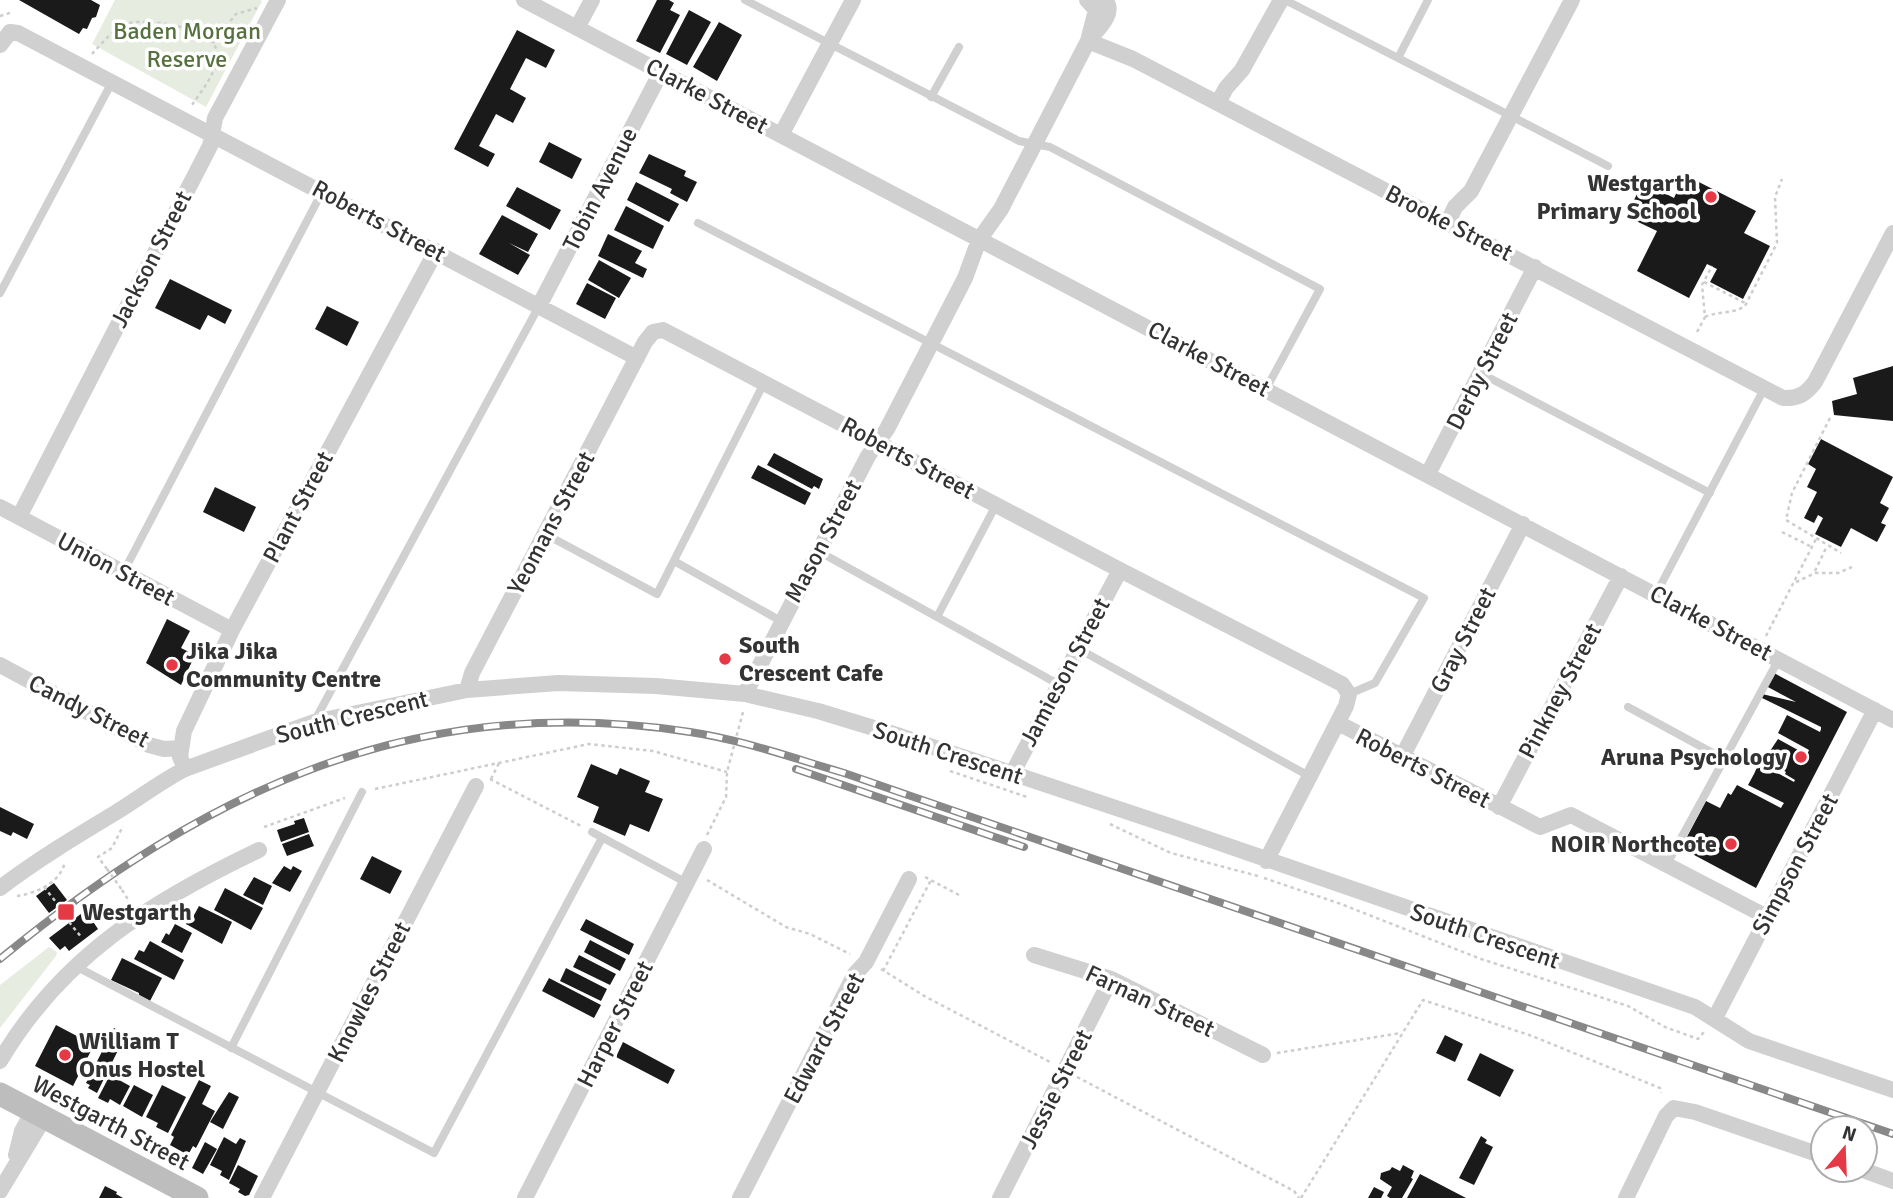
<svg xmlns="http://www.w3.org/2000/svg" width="1893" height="1198" font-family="Signika,sans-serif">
  <rect width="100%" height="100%" fill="#fff"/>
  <path fill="#e6ecdf" d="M115 0H261L262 1 206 107 92 44Z
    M49 947 57 952 56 956 0 1028V985Z"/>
  <path fill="#1a1a1a" d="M19 0H91L100 5 96 17 92 18 87 29 83 28 79 34Z
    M657 0H669L674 3 670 10 680 15 660 53 636 41Z
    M689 10 711 22 687 65 666 54Z
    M719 22 742 35 717 81 693 67Z
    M517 30 555 50 546 68 526 58 510 89 526 98 513 123 496 114 479 146 495 154 488 167 454 149Z
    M549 142 582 159 572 179 539 162Z
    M649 154 686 171 684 176 697 182 687 202 670 193 672 189 639 173Z
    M1685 175 1756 211 1744 233 1770 246 1743 299 1710 282 1717 269 1707 264 1689 298 1637 271 1657 231 1636 221 1642 209 1632 204 1643 182 1674 198Z
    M636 182 679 204 669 222 627 200Z
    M517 187 561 210 550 230 506 206Z
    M626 206 664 226 653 249 614 230Z
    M502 215 538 234 528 252 509 243 530 255 518 275 479 254Z
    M608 234 642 251 635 263 647 269 643 278 598 256Z
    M599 260 631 278 619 298 588 280Z
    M170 279 232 310 225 324 208 315 200 330 155 308Z
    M587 283 616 298 605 319 576 304Z
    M327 306 359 322 347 346 315 329Z
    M1893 366V421L1834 415 1832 401 1857 394 1853 378Z
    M1821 439 1893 477 1880 503 1889 508 1881 523 1886 525 1877 542 1851 528 1841 547 1815 534 1823 518 1818 515 1814 523 1804 518 1817 492 1807 487 1816 469 1808 464Z
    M774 453 823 479 819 489 814 486 812 489 767 465Z
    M758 465 811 493 805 505 751 478Z
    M215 487 256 507 244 532 203 512Z
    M167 619 190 631 181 648 195 655 181 685 146 663Z
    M1774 673 1847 712 1756 888 1681 848 1706 801 1720 808 1728 793 1731 795 1737 785 1781 808 1782 806 1784 803 1748 785 1754 774 1759 763 1794 782 1795 780 1785 774 1786 772 1781 769 1780 772 1762 763 1778 739 1807 755 1809 750 1778 733 1787 715 1820 732 1821 729V727L1760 697 1762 694 1796 702 1766 686Z
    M591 764 617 775 620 768 650 781 645 792 663 799 649 832 630 824 625 836 593 822 599 807 577 797Z
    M0 807 34 824 27 839 13 832 11 836 0 831Z
    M304 818 309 832 281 842 277 830 295 824 294 821Z
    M309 834 314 846 287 856 282 844Z
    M372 856 402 871 390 894 360 879Z
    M284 866 291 870 293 866 302 871 290 892 272 883Z
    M254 877 272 886 263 905 243 895Z
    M54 883 67 900 49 913 36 896Z
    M225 888 263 908 251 930 214 910Z
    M199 906 232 922 222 944 186 924 190 916 193 917Z
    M86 910 92 917 95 915 99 919 94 923 98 929 69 951 65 946 60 950 49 938Z
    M586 919 634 944 629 955 580 930Z
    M175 924 192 933 182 953 161 942 166 933 169 935Z
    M590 940 626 959 620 971 584 952Z
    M150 941 184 960 174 980 134 959 139 950 144 952Z
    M579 955 616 974 610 985 573 967Z
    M122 958 162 978 150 1001 139 995V993L111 980Z
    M566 968 607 989 601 1001 560 981Z
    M549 978 601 1005 594 1018 542 991Z
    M56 1025 94 1045 73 1086 35 1066Z
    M114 1028 126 1034 97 1093 88 1088 90 1085 86 1083Z
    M1445 1035 1463 1044 1455 1062 1436 1053Z
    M623 1042 675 1070 668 1084 616 1057Z
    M1480 1053 1514 1070 1500 1097 1467 1080Z
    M110 1075 130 1086 120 1105 110 1099 108 1103 98 1098Z
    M199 1080 211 1086 202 1104 215 1111 196 1148 193 1146 188 1155 170 1145 174 1137 171 1135Z
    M134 1085 153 1095 142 1117 123 1106Z
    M162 1085 186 1097 168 1133 156 1127 158 1123 146 1117Z
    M229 1092 239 1097 223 1129 210 1122Z
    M1481 1136 1487 1140 1485 1143 1493 1147 1474 1185 1459 1178Z
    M224 1137 236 1144 240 1138 246 1141 229 1180 220 1175 222 1171 210 1165Z
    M205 1142 217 1149 203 1174 192 1168Z
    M238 1165 258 1176 249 1195 245 1196 238 1192 240 1189 229 1183Z
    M1403 1165 1414 1171 1411 1178 1413 1179 1402 1198H1390L1387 1196 1392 1187 1380 1179 1381 1173 1390 1170 1392 1167 1400 1171Z
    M1420 1174 1466 1198H1407Z
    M105 1186 117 1192 116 1194 123 1198H99Z
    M1374 1187 1384 1192 1381 1198H1368Z"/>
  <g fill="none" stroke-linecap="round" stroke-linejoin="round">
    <path stroke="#cdcdcd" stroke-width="2.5" stroke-dasharray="3.5 3.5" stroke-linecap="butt" d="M0 16 13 12
      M213 43 236 14 257 8
      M92 54C103 42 114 28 130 23 148 18 214 28 217 52 219 71 201 91 192 105
      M1704 282 1747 304
      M1705 317C1718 311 1733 314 1745 306L1777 243 1775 197 1782 179
      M1697 332 1705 317 1702 285 1712 266
      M1830 418 1792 493 1786 520 1841 553
      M1782 532 1812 547
      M1815 571 1827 546
      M1796 582 1815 573H1838L1852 567
      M1766 636 1816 539
      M950 771 1027 797
      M490 779 583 827
      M491 779 499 763
      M375 789 589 744 653 751 727 772
      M1110 824 1171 853 1258 876
      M264 827 345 798
      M707 835 726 797 727 772 743 712
      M107 869 98 857 112 848 123 826
      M925 877 959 895
      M1264 878 1341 904 1481 959 1628 1006 1665 1027 1698 1039 1704 1032
      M707 880 786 927 810 934 850 954
      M44 887 60 907
      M17 896C37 893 60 883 65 862
      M115 913 129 901 122 890
      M69 922 82 938
      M881 969 926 997 1050 1062
      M883 971 931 880
      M1277 1053 1401 1033
      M1077 1077 1294 1191 1299 1198
      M1301 1198 1423 1000 1532 1036 1660 1088 1661 1093"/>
    <path stroke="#d0d0d0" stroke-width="8" d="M745 0 1019 141 1050 147 1320 289 1266 389
      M1285 0 1608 166
      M1398 58 1428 0
      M931 97 959 47
      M698 223 1424 598 1375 683 1349 694
      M0 293 112 82
      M1482 374 1710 493
      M545 534 657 594 764 383
      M818 551 1058 684
      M674 561 781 621
      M123 573 322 192
      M1656 594 1765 387
      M937 617 996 505
      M1077 648 1309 776
      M1628 707 1724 759
      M314 722 539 306
      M592 832 687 883
      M1667 864 1779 659
      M77 967 434 1153 602 838
      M231 1048 362 792"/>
    <path stroke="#d0d0d0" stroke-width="16" d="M524 0 1893 720
      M577 28 592 0
      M1094 34C1102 25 1115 11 1105 0
      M1088 41 1133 59 1783 398C1798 399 1806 394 1815 382L1893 233
      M0 45 10 32 18 33 637 358
      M1218 103 1226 88 1242 70 1281 0
      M781 135 853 0
      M1448 222 1455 207 1471 191 1572 0
      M539 306 661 72
      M1428 474 1535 267
      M0 507 232 630
      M19 517 210 146 215 118 278 0
      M0 665 149 745 164 749 180 748
      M467 690 472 673 645 342 653 332 663 330 1120 570 1342 684 1349 694 1346 706 1266 861
      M745 694 868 456 887 429 965 278 979 240 1001 209 1088 41 1096 10 1087 0
      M1338 723 1540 827 1571 815 1767 917
      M1402 757 1523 524
      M185 769 180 757 184 731 232 630 436 251
      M1012 774 1120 570
      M1499 807 1621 576
      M0 888C37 860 75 837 115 813 138 799 160 782 185 769L314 722 467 690 558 683 656 686 745 694 818 711 900 736 1179 829 1695 1007 1749 1041 1893 1090
      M1034 955 1111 979 1263 1055
      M1715 1018 1875 710
      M0 1061C62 956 152 901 259 850
      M16 1155 22 1131 33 1111
      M1863 1170 1893 1181
      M0 1191 44 1118
      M262 1198 476 786
      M525 1198 704 849
      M740 1198 855 974 866 962 909 879
      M1000 1198 1111 979
      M1626 1198 1666 1116 1674 1108 1695 1112 1823 1156"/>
    <path stroke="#bdbdbd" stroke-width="23" d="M0 1094 197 1198"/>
    <g stroke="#888" stroke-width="8">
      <path id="rail" d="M796 769 1024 847
        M0 959C207 789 417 690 690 732 743 740 793 758 844 773L1893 1134"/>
    </g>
    <use href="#rail" stroke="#fff" stroke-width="5" stroke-dasharray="16" stroke-linecap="butt"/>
    <path stroke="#cdcdcd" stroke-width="2.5" stroke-dasharray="3.5 3.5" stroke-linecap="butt" d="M107 869 122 890"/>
  </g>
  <g fill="#e63946" stroke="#fff" stroke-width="2.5">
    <circle cx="1711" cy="197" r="7"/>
    <circle cx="725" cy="659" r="7"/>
    <circle cx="172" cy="665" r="7"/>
    <circle cx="1801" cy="757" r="7"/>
    <circle cx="1731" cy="844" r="7"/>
    <rect x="57" y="903" width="18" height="18" rx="3.5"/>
    <circle cx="65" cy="1055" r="7"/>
  </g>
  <g text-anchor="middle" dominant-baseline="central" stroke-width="7" stroke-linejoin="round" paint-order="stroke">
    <g font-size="24" fill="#56703f" stroke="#fff">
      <text x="187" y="31">Baden Morgan<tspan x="187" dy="28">Reserve</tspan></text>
    </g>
    <g font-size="24" fill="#333" stroke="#fff">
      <text transform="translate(707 96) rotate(28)">Clarke Street</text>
      <text transform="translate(600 189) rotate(-63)">Tobin Avenue</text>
      <text transform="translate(379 221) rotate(28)">Roberts Street</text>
      <text transform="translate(1449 223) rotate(27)">Brooke Street</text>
      <text transform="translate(151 259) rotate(-63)">Jackson Street</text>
      <text transform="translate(1209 359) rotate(28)">Clarke Street</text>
      <text transform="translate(1482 371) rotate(-63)">Derby Street</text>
      <text transform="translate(908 458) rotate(28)">Roberts Street</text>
      <text transform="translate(298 507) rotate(-62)">Plant Street</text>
      <text transform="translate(551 523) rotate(-62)">Yeomans Street</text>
      <text transform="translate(823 541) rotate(-62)">Mason Street</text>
      <text transform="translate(116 569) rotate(28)">Union Street</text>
      <text transform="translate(1711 623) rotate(28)">Clarke Street</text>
      <text transform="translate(1463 640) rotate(-63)">Gray Street</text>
      <text transform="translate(1065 672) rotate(-62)">Jamieson Street</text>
      <text transform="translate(1560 691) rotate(-62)">Pinkney Street</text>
      <text transform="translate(89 711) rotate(27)">Candy Street</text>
      <text transform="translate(352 717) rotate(-14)">South Crescent</text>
      <text transform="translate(948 753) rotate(18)">South Crescent</text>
      <text transform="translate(1423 768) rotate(27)">Roberts Street</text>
      <text transform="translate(1795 864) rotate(-62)">Simpson Street</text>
      <text transform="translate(1485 936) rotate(19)">South Crescent</text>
      <text transform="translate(369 992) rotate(-63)">Knowles Street</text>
      <text transform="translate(1150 1001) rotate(25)">Farnan Street</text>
      <text transform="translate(615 1024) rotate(-63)">Harper Street</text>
      <text transform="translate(824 1038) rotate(-62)">Edward Street</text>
      <text transform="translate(1056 1089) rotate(-63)">Jessie Street</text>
      <text transform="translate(111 1123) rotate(28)">Westgarth Street</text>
    </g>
    <g font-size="24" font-weight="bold" fill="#333" stroke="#fff" text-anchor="start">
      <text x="1697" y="183" text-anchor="end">Westgarth<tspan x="1697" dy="28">Primary School</tspan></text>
      <text x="739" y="645">South<tspan x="739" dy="28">Crescent Cafe</tspan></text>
      <text x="186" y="651">Jika Jika<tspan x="186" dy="28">Community Centre</tspan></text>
      <text x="1787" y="757" text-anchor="end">Aruna Psychology</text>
      <text x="1717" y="844" text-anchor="end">NOIR Northcote</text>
      <text x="82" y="912">Westgarth</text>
      <text x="79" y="1041">William T<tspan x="79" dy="28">Onus Hostel</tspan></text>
    </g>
  </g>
  <g transform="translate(1844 1149) rotate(19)"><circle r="33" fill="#ffffff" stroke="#adadad" stroke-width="2"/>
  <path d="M0-5L12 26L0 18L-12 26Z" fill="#e63946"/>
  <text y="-10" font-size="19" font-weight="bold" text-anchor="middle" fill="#333333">N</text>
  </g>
</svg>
